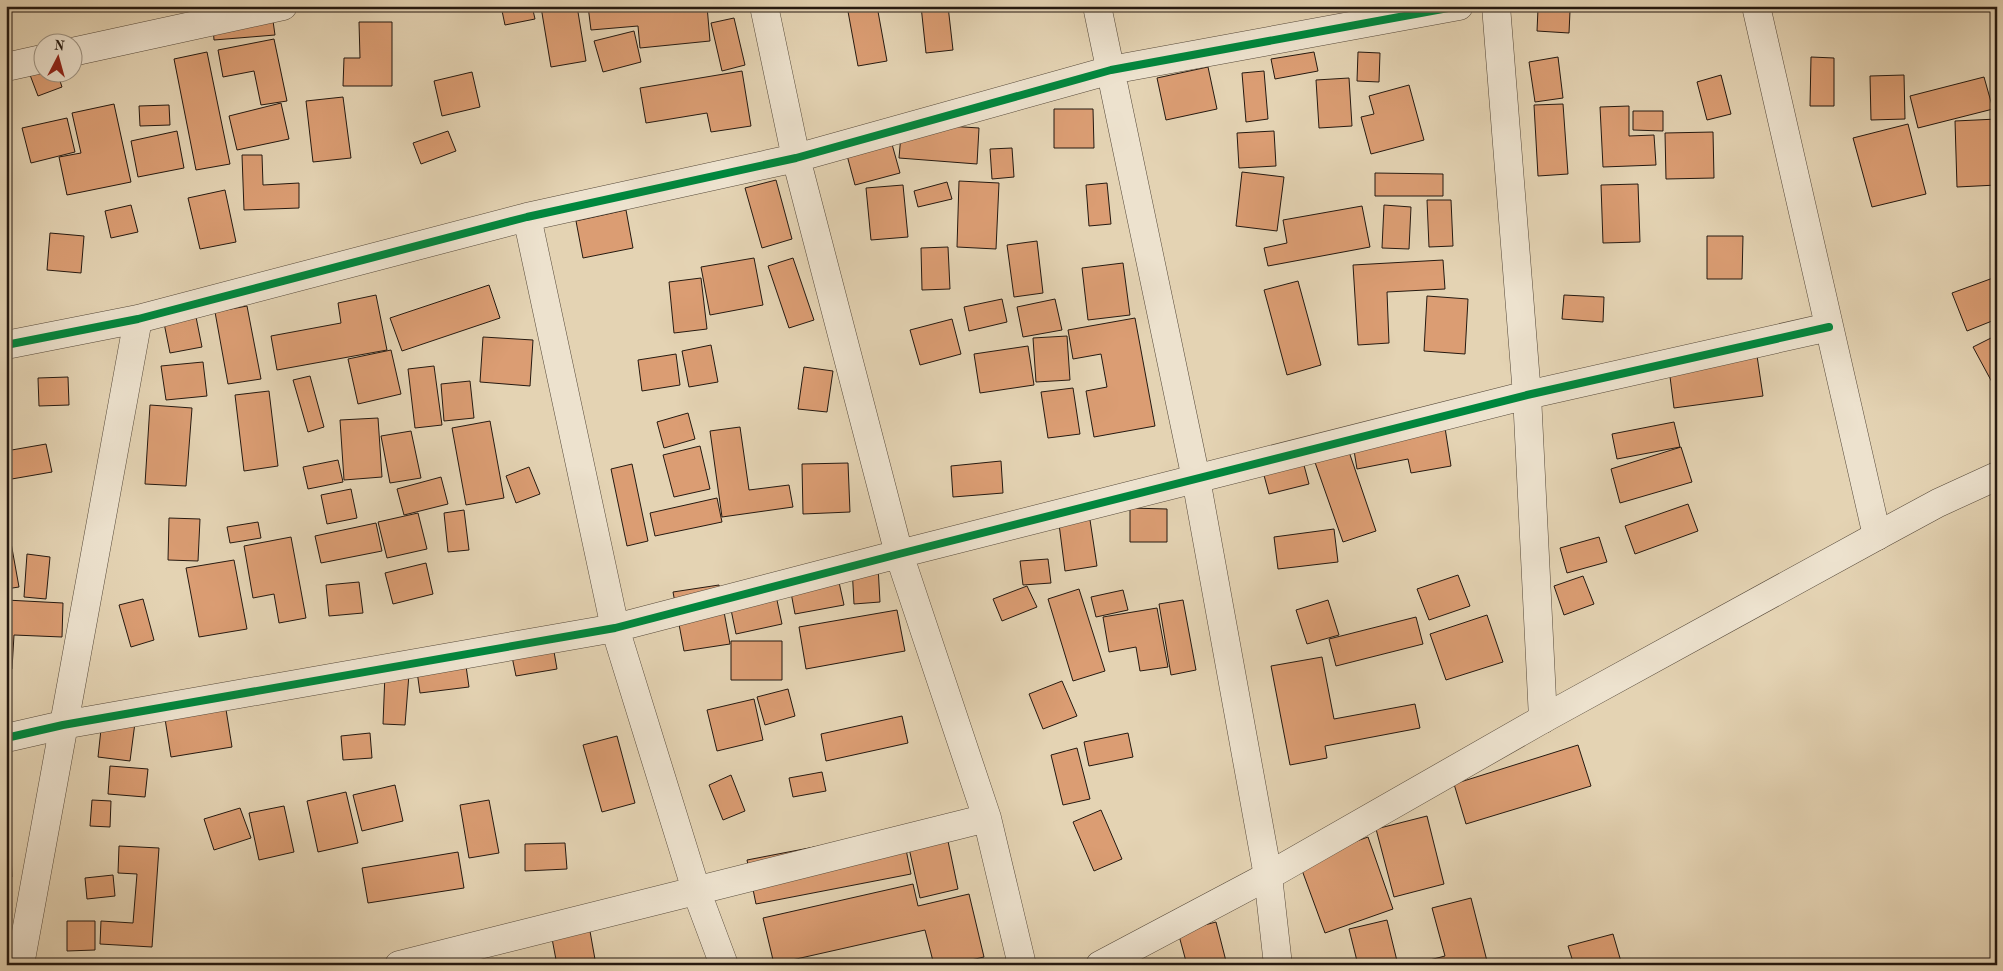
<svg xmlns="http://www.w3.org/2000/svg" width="2003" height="971" font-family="'Old Standard TT',serif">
  <rect width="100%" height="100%" fill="#e4d3b3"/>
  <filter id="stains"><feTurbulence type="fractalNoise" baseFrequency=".004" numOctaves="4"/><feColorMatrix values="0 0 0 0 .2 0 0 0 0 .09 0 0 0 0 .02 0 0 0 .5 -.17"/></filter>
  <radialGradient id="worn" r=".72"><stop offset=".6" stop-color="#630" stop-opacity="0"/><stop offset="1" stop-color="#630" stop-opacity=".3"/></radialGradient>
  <path fill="#db9d73" stroke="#251910" d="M501 6H532L535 19 505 25Z
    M577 6 586 61 551 67 541 7Z
    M588 6H707L710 41 640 48 638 26 591 30Z
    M847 6H877L887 61 858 66Z
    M921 6H948L953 50 926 53Z
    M271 7 275 35 214 40 212 13Z
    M1538 9 1570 11 1569 33 1537 31Z
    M734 18 745 65 722 71 711 23Z
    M359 22H392V86H343L344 58H360Z
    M634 31 641 62 603 72 594 41Z
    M274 39 287 101 261 105 254 71 223 77 218 50Z
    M207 52 230 164 196 170 174 59Z
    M1314 52 1318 71 1275 79 1271 59Z
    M1358 52 1380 53 1379 82 1357 81Z
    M1558 57 1563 98 1535 102 1529 62Z
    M1811 57 1834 58V106H1810Z
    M27 67 42 72H57L62 87 38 96Z
    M1208 67 1217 109 1166 120 1157 78Z
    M742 71 751 126 711 132 707 113 646 123 640 88Z
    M1264 71 1268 119 1246 122 1242 73Z
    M472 72 480 107 442 116 434 81Z
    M1721 75 1731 114 1707 120 1697 82Z
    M1904 75 1905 119 1871 120 1870 76Z
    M1984 77 1993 109 1918 128 1910 96Z
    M1349 78 1352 126 1319 128 1316 80Z
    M1409 85 1424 140 1371 154 1361 117 1374 114 1369 96Z
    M343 97 351 158 313 162 306 101Z
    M281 103 289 139 237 150 229 116Z
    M114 104 131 182 67 195 59 157 81 153 72 113Z
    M1563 104 1568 174 1538 176 1534 105Z
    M169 105 170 125 140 126 139 106Z
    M1629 106V136L1654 135 1656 165 1603 167 1600 107Z
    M1054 109H1093L1094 148H1054Z
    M1633 111H1663V131L1633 130Z
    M67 118 75 152 31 163 22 128Z
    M1997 119V185L1957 187 1955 121Z
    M902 123 979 128 977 164 899 158Z
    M1908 124 1926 194 1872 207 1853 138Z
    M177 131 184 168 138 177 131 141Z
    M448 131 456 151 421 164 413 143Z
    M1274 131 1276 166 1239 168 1237 133Z
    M1713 132 1714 178 1666 179 1665 133Z
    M890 137 900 173 855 185 845 148Z
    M1012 148 1014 177 992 179 990 149Z
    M242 155H262L263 185 299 183V208L244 210Z
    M1242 172 1284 177 1277 231 1236 226Z
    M1375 173 1443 174V196H1375Z
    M776 180 792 239 762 248 745 188Z
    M959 181 999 183 996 249 957 247Z
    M947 182 952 199 918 207 914 191Z
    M1107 183 1111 224 1089 226 1086 185Z
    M1638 184 1640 242 1603 243 1601 185Z
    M903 185 908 237 871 240 866 188Z
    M225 190 236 242 200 249 188 198Z
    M1427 200H1451L1453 246 1429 247Z
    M131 205 138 232 111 238 105 211Z
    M1384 205 1411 207 1409 249 1382 248Z
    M1362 206 1370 247 1268 266 1264 248 1287 243 1283 220Z
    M626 210 633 248 583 258 576 221Z
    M50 233 84 236 81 273 47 270Z
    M1707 236H1743L1742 279H1707Z
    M1037 241 1043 293 1014 297 1007 245Z
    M948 247 950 289 922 290 921 248Z
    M754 258 763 305 710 315 701 267Z
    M793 258 814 320 789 328 768 266Z
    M1443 260 1445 289 1387 292 1389 343 1358 345 1353 265Z
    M1123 263 1130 315 1088 320 1082 268Z
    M701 278 707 329 674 333 669 282Z
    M1993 278 1997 288V319L1967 331 1952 293Z
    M1298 281 1321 365 1287 375 1264 290Z
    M489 285 500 318 402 351 390 318Z
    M376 295 387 350 277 370 271 336 341 323 338 303Z
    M1564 295 1604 297 1603 322 1562 319Z
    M1427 296 1468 299 1465 354 1424 351Z
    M1002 299 1007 322 969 331 964 307Z
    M1055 299 1062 330 1023 337 1017 307Z
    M247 306 261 379 228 384 215 312Z
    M196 317 202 347 170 353 164 323Z
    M1135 318 1155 426 1094 437 1086 391 1107 387 1101 354 1073 359 1068 330Z
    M952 319 961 354 920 365 910 330Z
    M1997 335V382L1993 384 1973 347Z
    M1067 336 1070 380 1036 382 1033 338Z
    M483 337 533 340 530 386 480 382Z
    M711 345 718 382 689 387 682 351Z
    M1028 346 1034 385 980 393 974 354Z
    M1756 349 1763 396 1674 408 1668 361Z
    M391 350 401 394 358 404 348 359Z
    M676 354 680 385 642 391 638 360Z
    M203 362 207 396 166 400 161 366Z
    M434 366 442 425 415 428 408 369Z
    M804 367 833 371 827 412 798 409Z
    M310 376 324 427 308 432 293 380Z
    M68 377 69 405 39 406 38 378Z
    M470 381 474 418 444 421 441 384Z
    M1073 388 1080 434 1048 438 1041 392Z
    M269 391 278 466 244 471 235 395Z
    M150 405 192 408 186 486 145 484Z
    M688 413 695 439 664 448 657 422Z
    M1443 415 1451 466 1411 473 1408 459 1357 469 1351 432Z
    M378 418 382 477 344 480 340 420Z
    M490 421 504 498 466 505 452 428Z
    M1674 422 1680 447 1617 459 1612 434Z
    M740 427 749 490 789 485 793 507 722 517 710 431Z
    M411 431 421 478 390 483 381 436Z
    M1345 440 1376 531 1343 542 1311 451Z
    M46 444 52 472 6 480V451Z
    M700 446 710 489 674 497 663 455Z
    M1681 447 1692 482 1620 503 1611 469Z
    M1301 454 1309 484 1269 494 1261 464Z
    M338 460 343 482 308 489 303 467Z
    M1001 461 1003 493 953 497 951 466Z
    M848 463 850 512 803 514 802 464Z
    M632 464 648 541 627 546 611 469Z
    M529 467 540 494 516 503 506 476Z
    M441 477 448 504 404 515 397 489Z
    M351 489 357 518 327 524 321 495Z
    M717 498 722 522 655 536 650 513Z
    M1688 504 1698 531 1635 554 1625 526Z
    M1130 508 1167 509V542H1130Z
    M464 510 469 550 448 552 444 513Z
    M418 513 427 549 387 558 378 522Z
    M6 515 19 587 6 589Z
    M169 518 200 519 198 561 168 560Z
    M1090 520 1097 566 1065 571 1059 524Z
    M258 522 261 538 230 543 227 527Z
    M376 523 382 551 321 563 315 536Z
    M1334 529 1338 562 1278 569 1274 537Z
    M291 537 306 618 279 623 274 594 253 598 244 546Z
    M1599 537 1607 562 1567 573 1560 548Z
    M27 554 50 557 46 599 24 597Z
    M1048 559 1051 583 1023 585 1020 561Z
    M234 560 247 629 199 637 186 568Z
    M426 563 433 594 393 604 385 573Z
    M878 566 880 602 854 604 852 567Z
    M837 573 844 605 795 614 789 582Z
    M1458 575 1470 606 1429 620 1417 589Z
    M1583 576 1594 604 1564 615 1554 586Z
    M359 582 363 613 329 616 326 585Z
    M719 585 730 644 684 651 673 592Z
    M774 586 782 624 736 634 728 595Z
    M1027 586 1037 607 1002 621 993 599Z
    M1079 589 1105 671 1073 681 1048 599Z
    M1123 590 1128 610 1096 617 1091 597Z
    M143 599 154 640 131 647 119 605Z
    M6 600 63 603 62 637 14 635 12 669H6Z
    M1183 600 1196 670 1171 675 1159 604Z
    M1328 600 1339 635 1307 644 1296 610Z
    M1157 608 1168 667 1140 671 1136 647 1109 652 1103 617Z
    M897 610 905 651 806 669 799 627Z
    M1487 615 1503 662 1446 680 1430 634Z
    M1416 617 1423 644 1336 666 1329 639Z
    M552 640 557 669 516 676 510 647Z
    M731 641H782V680H731Z
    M1322 657 1334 719 1415 704 1420 728 1325 746 1327 758 1290 765 1271 666Z
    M465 659 469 687 420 693 416 664Z
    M385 673 409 674 405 725 383 724Z
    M1062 681 1077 716 1043 729 1029 694Z
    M788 689 795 716 765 725 757 697Z
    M224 697 232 747 171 757 163 706Z
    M754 699 763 740 717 751 707 710Z
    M103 711 136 715 130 761 98 757Z
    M902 716 908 743 826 761 821 734Z
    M370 733 372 758 343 760 341 736Z
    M1128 733 1133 757 1089 766 1084 742Z
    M617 736 635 803 602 812 583 745Z
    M1578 745 1591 786 1466 824 1454 784Z
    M1077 748 1090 799 1063 805 1051 755Z
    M110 766 148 769 145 797 108 794Z
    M822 772 826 791 793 797 789 778Z
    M731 775 745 811 723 820 709 785Z
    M395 785 403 821 362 831 353 795Z
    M346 792 358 843 318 852 307 801Z
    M92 800 111 801 110 827 90 826Z
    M489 800 499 853 469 858 460 805Z
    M284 806 294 852 259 860 249 813Z
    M6 807H9L12 877 6 878Z
    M240 808 251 838 214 850 204 819Z
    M1101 810 1122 859 1094 871 1073 822Z
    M1427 816 1444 884 1394 897 1376 829Z
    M944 822 958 889 920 898 905 830Z
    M902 830 911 874 756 904 747 860Z
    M1368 837 1393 909 1325 933 1299 862Z
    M565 843 567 869 525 871V844Z
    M119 846 159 848 152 947 100 944 101 921 133 923 137 874 118 873Z
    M458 852 464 888 368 903 362 868Z
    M113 875 115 896 87 899 85 878Z
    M913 884 918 906 969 894 984 957 949 965H934L925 930 774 964 763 918Z
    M1471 898 1488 965H1410L1445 956 1432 908Z
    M588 920 596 965H557L550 928Z
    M1387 920 1398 965H1358L1349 929Z
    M67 921H95V950L67 951Z
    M1216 922 1227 965H1187L1178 932Z
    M1613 934 1622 965H1574L1568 946Z"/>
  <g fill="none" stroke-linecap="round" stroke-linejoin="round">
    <g stroke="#554839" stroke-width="29">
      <path id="minor" d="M764 6 796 158 899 554 987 818 1022 965
        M1097 6 1196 479 1268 876 1278 965
        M1496 6 1527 395 1543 719
        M1756 6 1877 536
        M72 52 283 6
        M6 67 42 59
        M527 217 615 628 696 890 724 965
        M6 345 138 319 527 217 796 158 1111 70 1459 6
        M6 738 63 725 615 628 899 554 1527 395 1829 327
        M20 965 138 319
        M399 965 987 818"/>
    </g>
    <g stroke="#554839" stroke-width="29">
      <path id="tertiary" d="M1100 965 1268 876 1543 719 1877 536 1938 503 1997 476"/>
    </g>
    <use href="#minor" stroke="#ede2ce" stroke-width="28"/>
    <use href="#tertiary" stroke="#ede2ce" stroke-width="28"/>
    <g stroke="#ede2ce" stroke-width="11">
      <path id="cycleway" d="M6 345 138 319 527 217 796 158 1111 70 1459 6
        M6 738 63 725 615 628 899 554 1527 395 1829 327"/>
    </g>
    <use href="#cycleway" stroke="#00873e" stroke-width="8"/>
  </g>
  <rect width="2003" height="971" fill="none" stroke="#e4d3b3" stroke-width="25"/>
  <rect x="8" y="8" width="1988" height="956" fill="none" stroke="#251910" stroke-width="2.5"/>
  <rect x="12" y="12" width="1978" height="946" fill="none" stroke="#251910"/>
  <g transform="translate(58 58) rotate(6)"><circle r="24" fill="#ede2ce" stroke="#9d9282"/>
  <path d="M0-4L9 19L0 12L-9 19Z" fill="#8f2418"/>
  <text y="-8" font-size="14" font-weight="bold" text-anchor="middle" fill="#251910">N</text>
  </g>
  <rect width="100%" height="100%" filter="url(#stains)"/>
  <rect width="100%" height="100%" fill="url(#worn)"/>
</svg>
